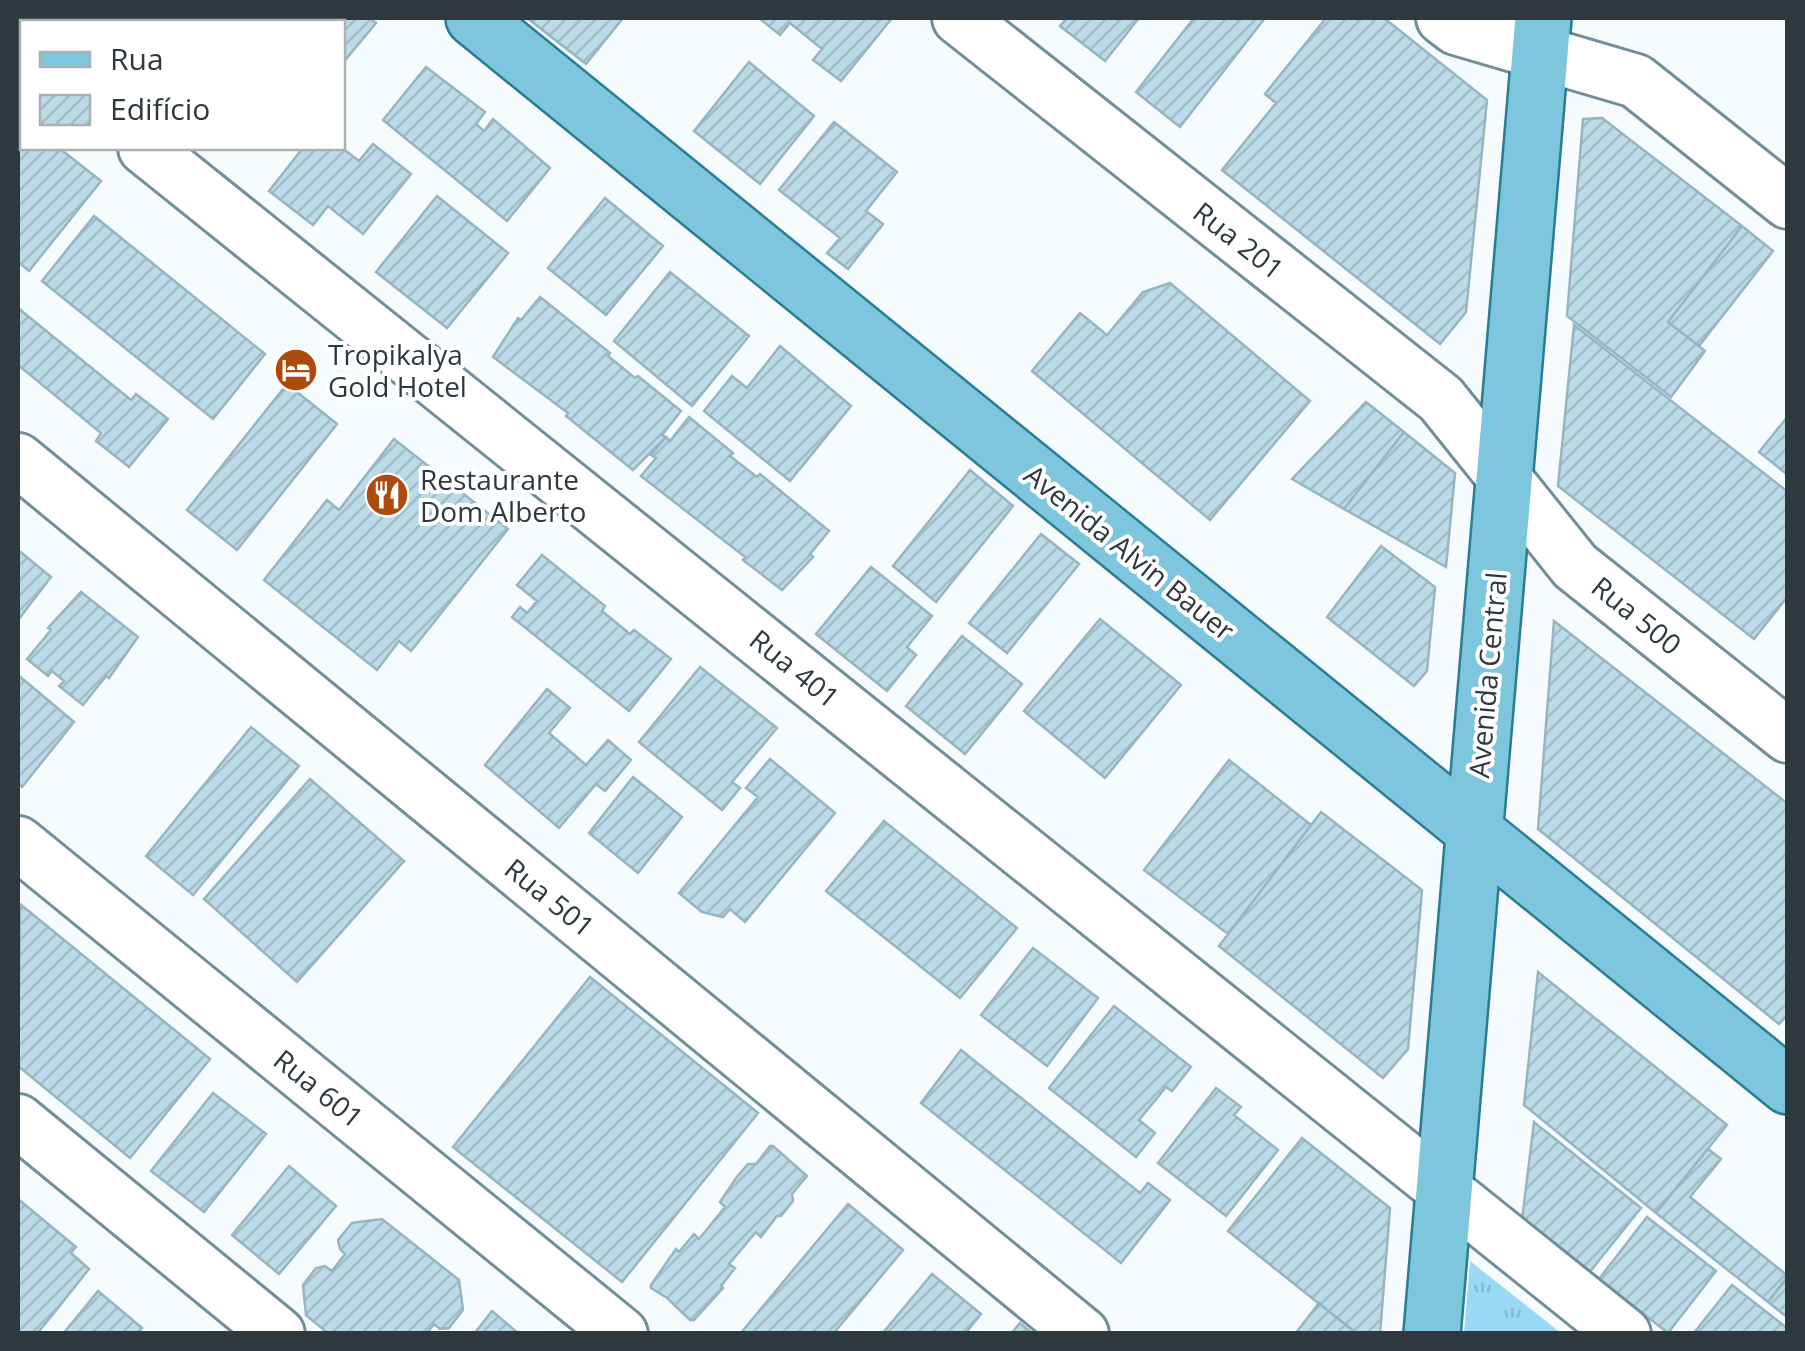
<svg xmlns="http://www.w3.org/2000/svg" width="1805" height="1351" font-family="'Open Sans',sans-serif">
  <defs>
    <pattern id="park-tufts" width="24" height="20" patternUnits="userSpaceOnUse" patternTransform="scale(2.5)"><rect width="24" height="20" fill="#99d9f3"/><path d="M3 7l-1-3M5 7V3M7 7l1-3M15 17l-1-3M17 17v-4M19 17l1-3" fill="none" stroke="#84bbd1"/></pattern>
    <pattern id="building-hatch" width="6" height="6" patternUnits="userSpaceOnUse" patternTransform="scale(2.5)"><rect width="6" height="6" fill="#bcdbe8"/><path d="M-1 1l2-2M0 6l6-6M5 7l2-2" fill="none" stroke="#a2bdc8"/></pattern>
  </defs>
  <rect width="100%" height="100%" fill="#f6fcfe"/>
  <path fill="url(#park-tufts)" d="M1470 1261 1561 1333H1464Z"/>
  <path fill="url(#building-hatch)" stroke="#97b4c1" stroke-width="2.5" d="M86 18H195L201 22H92Z
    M280 18H369L376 23 342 64V22H276Z
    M527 18H623L586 64Z
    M759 18H892L841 81 813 60 822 49 790 23 780 35Z
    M1067 18H1139L1105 61 1060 26Z
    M1194 18H1265L1180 127 1136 92Z
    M1326 18H1384L1487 100 1466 312 1440 344 1222 170 1276 103 1265 94Z
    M749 62 814 116 760 184 694 131Z
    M426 67 485 112 476 124 484 131 493 119 550 168 507 221 383 120Z
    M1602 118 1742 226 1668 322 1705 351 1671 397 1567 316 1583 119Z
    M834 122 897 172 866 211 883 224 848 269 827 253 840 238 779 190Z
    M22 137V148H59L101 181 29 271 18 262V142Z
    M373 144 411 174 363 234 328 206 313 225 269 191 303 148H342L359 161Z
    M437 196 508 253 447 328 376 272Z
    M605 198 663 246 606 315 548 268Z
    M94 216 265 354 213 419 42 281Z
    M1742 226 1773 251 1699 346 1668 322Z
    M670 272 749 336 692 406 614 341Z
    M1170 283 1310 401 1210 520 1032 371 1080 313 1107 335 1143 292Z
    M540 297 610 353 608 356 635 378 638 376 681 411 662 435 666 437 633 470 566 416 568 413 493 357 518 318 521 320Z
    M18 308 131 400 136 394 168 419 129 467 96 441 101 433 18 365Z
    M1574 325 1788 492V596L1754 639 1558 486Z
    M780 346 851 406 790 481 704 411 732 376 747 388Z
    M287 384 337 424 237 550 187 510Z
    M1366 402 1404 432 1344 509 1292 479Z
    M1788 416V475L1759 452Z
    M689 417 733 453 730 456 757 477 760 474 829 531 810 554 813 557 782 590 743 560 745 557 641 476 656 458 651 455 666 437 670 441Z
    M1404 432 1455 473 1446 567 1344 509Z
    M394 439 508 529 411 651 399 641 377 670 264 580 327 500 339 510Z
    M970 470 1013 506 936 602 893 566Z
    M1041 534 1079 564 1007 653 969 623Z
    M1381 546 1435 587 1427 671 1414 686 1327 617Z
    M18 550 51 577 18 620Z
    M542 555 605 606 602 611 630 634 634 630 671 659 629 711 512 617 520 607 527 613 537 601 517 585Z
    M871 567 932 616 907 647 916 655 887 691 816 634Z
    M81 592 138 637 109 678 106 676 83 705 59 686 64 681 52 671 48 676 27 659 51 630 48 628Z
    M1100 619 1181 685 1105 778 1024 711Z
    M1554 621 1788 804V1014L1779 1024 1538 829Z
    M962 636 1022 684 965 754 906 706Z
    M700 667 777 728 732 782 740 788 722 810 639 742Z
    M18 675 74 722 22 787 18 783Z
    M547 689 570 708 549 733 586 765 608 740 631 760 605 791 596 784 559 828 485 765Z
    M251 727 299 766 193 895 146 856Z
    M770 759 835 813 745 922 730 909 723 917 702 912 679 893 758 797 746 788Z
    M1229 760 1311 825 1228 934 1144 870Z
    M633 777 682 817 638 873 589 833Z
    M310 779 404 861 297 982 204 899Z
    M1321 812 1422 890 1408 1049 1383 1078 1219 946Z
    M884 821 1017 928 960 998 826 891Z
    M20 904 210 1059 130 1158 18 1066Z
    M1033 948 1098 998 1047 1066 981 1015Z
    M1538 972 1727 1125 1656 1213 1524 1105Z
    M590 977 758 1113 622 1282 453 1147Z
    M1114 1006 1191 1067 1172 1091 1166 1087 1139 1120 1155 1133 1136 1157 1049 1088Z
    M961 1050 1140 1193 1148 1183 1170 1200 1121 1263 921 1103Z
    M1216 1088 1241 1107 1234 1115 1278 1150 1226 1216 1158 1163Z
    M213 1093 266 1134 204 1212 151 1171Z
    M1534 1122 1641 1208 1588 1274 1522 1220Z
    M1302 1138 1390 1208 1380 1334H1357L1228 1231Z
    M770 1146H773L807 1176 792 1194 793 1201 781 1216H777L761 1237 756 1232 729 1264 735 1268 721 1286 723 1288 694 1320H690L667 1298 651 1288V1285L676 1249 679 1252 694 1234 699 1239 725 1207 720 1202 736 1178 748 1164H756Z
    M1708 1149 1721 1159 1690 1197 1788 1276 1768 1302 1656 1213Z
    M289 1166 336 1206 279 1274 232 1235Z
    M18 1199 76 1247 71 1253 89 1269 37 1334H18Z
    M848 1204 903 1250 833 1334H740Z
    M1647 1217 1716 1271 1668 1333 1599 1279Z
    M382 1219 459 1280 463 1310 449 1328 440 1329 434 1324 426 1334H329L306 1315 303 1285 316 1268 325 1266 332 1271 345 1254 340 1249 338 1240 352 1223Z
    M932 1274 981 1314 965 1334H882Z
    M1788 1277V1318L1768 1302Z
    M1732 1285 1788 1329V1334H1693Z
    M98 1291 142 1328 137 1334H63Z
    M1319 1303 1357 1334H1295Z
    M492 1311 519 1334H474Z
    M1020 1323 1033 1334H1011Z"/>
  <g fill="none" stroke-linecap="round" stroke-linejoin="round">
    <g stroke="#718e9a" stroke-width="58">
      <path id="minor" d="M959 18 1441 399 1575 566 1788 736
        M1443 18 1456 28 1636 81 1788 202
        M18 82 22 76
        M145 148 1624 1334
        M18 460 1082 1334
        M18 843 621 1334
        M18 1121 278 1334"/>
    </g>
    <g stroke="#2a7c96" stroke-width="60">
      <path id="major" d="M474 18 1788 1086
        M1432 1334 1543 18"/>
    </g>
    <use href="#minor" stroke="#fff" stroke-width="52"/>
    <use href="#major" stroke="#7ec6dd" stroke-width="55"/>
  </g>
  <defs>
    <g id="hotel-disc" transform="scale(2.25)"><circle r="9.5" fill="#ad4a10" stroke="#fff"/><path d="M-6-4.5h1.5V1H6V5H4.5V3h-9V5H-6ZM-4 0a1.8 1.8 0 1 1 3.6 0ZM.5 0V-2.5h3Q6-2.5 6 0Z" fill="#fff"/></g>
    <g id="restaurant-disc" transform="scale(2.25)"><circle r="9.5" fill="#ad4a10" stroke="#fff"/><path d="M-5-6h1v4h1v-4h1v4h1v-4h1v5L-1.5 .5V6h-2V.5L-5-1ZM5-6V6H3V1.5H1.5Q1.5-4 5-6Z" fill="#fff"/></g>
  </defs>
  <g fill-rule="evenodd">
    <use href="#hotel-disc" x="296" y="370"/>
    <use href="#restaurant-disc" x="387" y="495"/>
  </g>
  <g text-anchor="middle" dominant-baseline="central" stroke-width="8" stroke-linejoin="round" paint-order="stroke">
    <g font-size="28" fill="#2d393e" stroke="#fff">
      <text transform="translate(1239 240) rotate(38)">Rua 201</text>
      <text transform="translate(1130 552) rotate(39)">Avenida Alvin Bauer</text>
      <text transform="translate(1637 615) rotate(39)">Rua 500</text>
      <text transform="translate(795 668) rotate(39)">Rua 401</text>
      <text transform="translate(1487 675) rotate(-85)">Avenida Central</text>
      <text transform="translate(550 897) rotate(39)">Rua 501</text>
      <text transform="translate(319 1088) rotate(39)">Rua 601</text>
    </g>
    <g font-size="28" fill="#2d393e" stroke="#fff" text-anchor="start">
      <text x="328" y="354">Tropikalya<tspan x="328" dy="32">Gold Hotel</tspan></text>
      <text x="420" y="479">Restaurante<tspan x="420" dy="32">Dom Alberto</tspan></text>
    </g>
  </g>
  <rect width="1805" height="1351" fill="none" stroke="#2d393e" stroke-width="40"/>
  <rect x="20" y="20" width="325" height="130" fill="#ffffff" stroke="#abb0b2" stroke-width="2.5"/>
  <rect x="40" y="52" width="50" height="15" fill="#7ec6dd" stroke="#abb0b2" stroke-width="2.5"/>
  <text x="110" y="70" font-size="30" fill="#2d393e">Rua</text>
  <rect x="40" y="95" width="50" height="30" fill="url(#building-hatch)" stroke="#abb0b2" stroke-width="2.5"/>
  <text x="110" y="120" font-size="30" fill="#2d393e">Edifício</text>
</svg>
